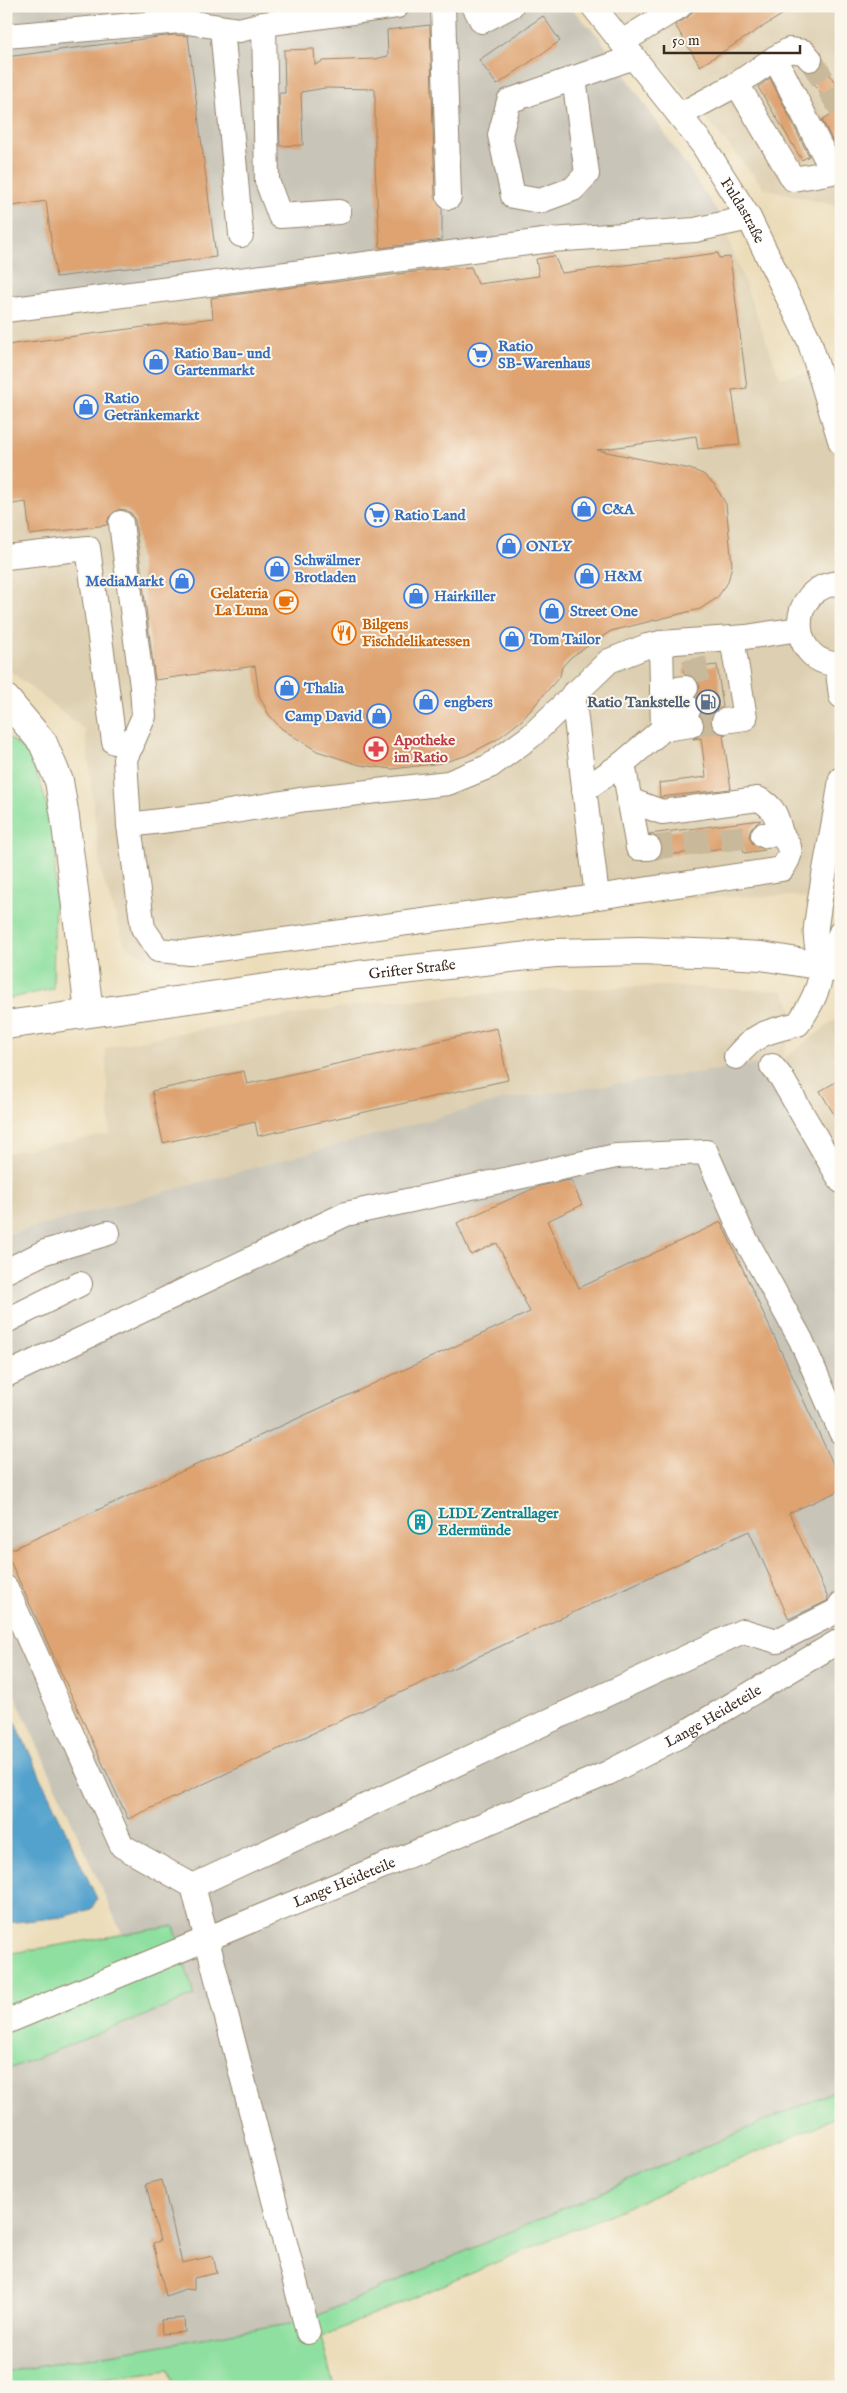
<svg xmlns="http://www.w3.org/2000/svg" width="847" height="2393" font-family="'IM FELL English',serif">
  <rect width="100%" height="100%" fill="#fbf7ec"/>
  <filter id="ink" filterUnits="userSpaceOnUse"><feTurbulence type="fractalNoise" baseFrequency=".02" numOctaves="2"/><feDisplacementMap in="SourceGraphic" scale="10" xChannelSelector="R" yChannelSelector="G"/><feConvolveMatrix kernelMatrix="1 2 1 2 8 2 1 2 1" color-interpolation-filters="sRGB"/></filter>
  <filter id="wash" filterUnits="userSpaceOnUse"><feTurbulence type="fractalNoise" baseFrequency=".0096" numOctaves="4" result="noise"/><feDisplacementMap in="SourceGraphic" scale="20" xChannelSelector="R" yChannelSelector="G"/><feGaussianBlur stdDeviation="1.12" result="paint"/><feColorMatrix in="noise" values="0 0 0 0 0 0 0 0 0 0 0 0 0 0 0 0 0 1.4 0 .05"/><feComposite in="paint" operator="in"/></filter>
  <g filter="url(#wash)">
    <rect width="100%" height="100%" fill="#ecddba"/>
    <path fill="#ddcfb1" d="M613 6H841V207L764 188Z
      M719 214 780 378 841 365V907L795 896 715 897 600 904 159 965 125 945 101 872 85 730 6 668V303Z
      M661 986 784 991 795 1016 781 1061 833 1021 841 1022V1168L780 1062 502 1100 6 1235V1153L110 1134 105 1048 167 1035 370 1003 509 992Z"/>
    <path fill="#c8c4b8" d="M6 6H569L599 37 719 214 6 303Z
      M781 1061 841 1168V2088L319 2315 295 2322 6 2372V2070L194 1995 174 1926 122 1934 6 1675V1235L502 1100Z"/>
    <path fill="#8fe0a0" stroke="#65855f" d="M6 735 28 753 42 788 56 838 53 989 6 999Z
      M174 1926 194 1996 6 2070V1954Z
      M841 2088V2116L321 2337 334 2387H174L169 2370 31 2387H6V2372L295 2322 319 2315Z"/>
    <path fill="#53a2cd" stroke="#476676" d="M6 1702 97 1899 91 1909 63 1917 6 1923Z"/>
    <g id="blocks">
      <path fill="#dea371" d="M697 6H796L700 66 675 25 688 17Z
        M543 16 560 41 497 85 479 60Z
        M430 25 435 197 442 208V240L380 248 375 168V89L325 88 301 92 303 145 280 146 279 93H285L284 50 314 49 315 65 323 61 375 59 388 56 387 30Z
        M174 35 188 36 216 257 56 277 46 201 6 207V57Z
        M823 64 841 92V157L822 120 833 113 807 72 819 70Z
        M770 78 809 156 802 160 758 87Z
        M718 253 719 258 730 257 747 388 732 390 740 445 698 449 696 436 597 450 690 469 703 474 714 484 726 504 732 565 728 582 717 598 700 609 611 631 571 657 562 667 560 676 522 720 496 740 465 756 441 763 393 769 360 765 317 751 282 729 269 715 259 695 255 666 155 680 135 521 132 514 126 510 119 509 109 517 107 525 30 535 26 502 6 505V345L213 318 211 298 263 291 438 269 471 267 478 284 539 276 536 259 554 256 562 273Z
        M717 665 723 707 715 711 710 722 714 730 726 735H723L731 789 660 797 659 783 706 777 701 738 693 739 700 735 704 730V723L700 715 703 706 696 697 700 686 692 676 684 674V669Z
        M761 820 751 828 749 836 752 843 765 850 744 853 743 846 659 856 663 848 661 842 649 834Z
        M497 1028 508 1080 258 1136 255 1122 163 1143 152 1091 244 1071 247 1084Z
        M841 1079V1126L820 1091Z
        M571 1180 582 1205 547 1221 579 1288 721 1222 841 1481V1490L789 1513 828 1598 827 1601 789 1619 749 1531 128 1819 6 1552 530 1312 497 1243 471 1255 457 1223 539 1186Z
        M162 2180 182 2263 213 2256 217 2273 194 2278V2290L185 2289 166 2296 153 2243 160 2241 146 2184Z
        M184 2318 185 2332 162 2334 161 2320Z"/>
    </g>
  </g>
  <g filter="url(#ink)">
    <use href="#blocks" fill-opacity="0" stroke="#94846c" stroke-width="1"/>
    <g fill="none" stroke-linecap="round" stroke-linejoin="round">
      <path stroke="#c9b99b" stroke-width="24" stroke-dasharray="24 12" stroke-linecap="butt" d="M810 59 841 109
        M684 672 717 667
        M689 708 722 704
        M691 725 724 721
        M649 848 763 835"/>
      <g stroke="#94846c" stroke-width="26">
        <g id="minor">
          <path d="M443 6 449 197"/>
          <path d="M474 6 482 21 511 6"/>
          <path id="s1" d="M593 6 703 145 749 218 809 340 841 443"/>
          <path d="M264 24 267 181 280 216 339 212"/>
          <path d="M222 28 241 235"/>
          <path d="M6 36 181 21 239 30 264 24 397 6"/>
          <path d="M622 42 680 6"/>
          <path d="M775 58 789 50 804 52 810 59"/>
          <path d="M574 78 587 174 573 189 540 201 513 196 500 135 509 101 634 57"/>
          <path d="M680 115 737 84 775 58 833 172 793 179 737 84"/>
          <path d="M6 310 551 240 695 230 749 218"/>
          <path d="M121 523 142 687 144 716 125 759 129 825 143 928 158 950 189 953 597 897 782 869C792 853 793 850 781 834L763 835"/>
          <path d="M6 557 88 548 114 742 132 745"/>
          <path d="M841 583C784 585 788 667 841 664"/>
          <path d="M661 643 663 729"/>
          <path d="M837 664 841 696"/>
          <path d="M662 691 686 688"/>
          <path d="M573 694 597 897"/>
          <path d="M663 710 689 708"/>
          <path d="M724 721 745 718 732 638"/>
          <path d="M623 763 638 848H649"/>
          <path d="M584 790 623 763 663 729 691 725"/>
          <path d="M629 800 662 812 758 799C774 806 777 817 781 834"/>
          <path d="M129 825 217 814 306 799 448 783 490 766 531 736 609 661 647 646 661 643 746 637 799 629"/>
          <path d="M821 965 833 952 841 932"/>
          <path d="M736 1057C757 1032 767 1032 798 1024 809 1008 823 985 821 964 819 951 814 941 816 927 822 877 834 829 841 779"/>
          <path d="M772 1066 781 1077 841 1181"/>
          <path d="M6 1271 45 1252 108 1233"/>
          <path d="M6 1321 80 1284"/>
          <path d="M6 1375 346 1214 616 1156 706 1152 741 1231 801 1340 841 1432"/>
          <path d="M6 1588 122 1846 193 1886 308 2332"/>
          <path d="M193 1886 743 1631 777 1641 837 1611 841 1604"/>
          <path id="s2" d="M6 2022 608 1773 683 1734 841 1640"/>
        </g>
      </g>
      <g stroke="#94846c" stroke-width="30">
        <g id="major">
          <path id="s3" d="M6 1025 358 975 555 953 639 951 724 954 761 956 841 969"/>
        </g>
      </g>
      <g stroke="#94846c" stroke-width="30">
        <path id="highway" d="M6 699 43 743 59 781 65 817 89 1012"/>
      </g>
      <use href="#minor" stroke="#fff" stroke-width="24"/>
      <use href="#major" stroke="#fff" stroke-width="28"/>
      <use href="#highway" stroke="#fff" stroke-width="28"/>
    </g>
  </g>
  <defs>
    <g id="supermarket-ring" transform="scale(1.25)"><circle r="9.5" fill="#fbf7ec" stroke="#3f7fe0" stroke-width="1.5"/><path d="M-6-5.5h2.5l.6 2H6L4.5 2H-2.5L-4.4-4H-6ZM-1.5 3.2a1.3 1.3 0 1 0 .1 0ZM3 3.2a1.3 1.3 0 1 0 .1 0Z" fill="#3f7fe0"/></g>
    <g id="shop-ring" transform="scale(1.25)"><circle r="9.5" fill="#fbf7ec" stroke="#3f7fe0" stroke-width="1.5"/><path d="M-5-2.5h2.3a2.7 3.5 0 0 1 5.4 0H5L5.5 6h-11ZM-1.5-2.5h3a1.5 2.3 0 0 0-3 0Z" fill="#3f7fe0"/></g>
    <g id="cafe-ring" transform="scale(1.25)"><circle r="9.5" fill="#fbf7ec" stroke="#e8710a" stroke-width="1.5"/><path d="M-5.5-4.5H6V0H3Q3 3.5 0 3.5H-2.5Q-5.5 3.5-5.5 0ZM3-3.2v2h1.7v-2ZM-6 4.5H4V6H-6Z" fill="#e8710a"/></g>
    <g id="restaurant-ring" transform="scale(1.25)"><circle r="9.5" fill="#fbf7ec" stroke="#e8710a" stroke-width="1.5"/><path d="M-5-6h1v4h1v-4h1v4h1v-4h1v5L-1.5 .5V6h-2V.5L-5-1ZM5-6V6H3V1.5H1.5Q1.5-4 5-6Z" fill="#e8710a"/></g>
    <g id="fuel-ring" transform="scale(1.25)"><circle r="9.5" fill="#fbf7ec" stroke="#5c6f8a" stroke-width="1.5"/><path d="M-5.5-6h7V0h2V4h1.3V-2.5L3-4.5l.8-.8L6-3V5H2.5V1h-1V6h-7ZM-4.2-4.7v3.2H.2V-4.7Z" fill="#5c6f8a"/></g>
    <g id="pharmacy-ring" transform="scale(1.25)"><circle r="9.5" fill="#fbf7ec" stroke="#e0444e" stroke-width="1.5"/><path d="M-2-6h4v4h4v4h-4v4h-4v-4h-4v-4h4Z" fill="#e0444e"/></g>
    <g id="building-ring" transform="scale(1.25)"><circle r="9.5" fill="#fbf7ec" stroke="#0f9aa8" stroke-width="1.5"/><path d="M-4-6H4V6H1V3H-1V6H-4ZM-2.5-4.3h1.7v1.8h-1.7ZM.8-4.3h1.7v1.8H.8ZM-2.5-1h1.7V.8h-1.7ZM.8-1h1.7V.8H.8Z" fill="#0f9aa8"/></g>
  </defs>
  <g fill-rule="evenodd">
    <use href="#supermarket-ring" x="480" y="355"/>
    <use href="#shop-ring" x="156" y="362"/>
    <use href="#shop-ring" x="86" y="407"/>
    <use href="#shop-ring" x="584" y="509"/>
    <use href="#supermarket-ring" x="377" y="515"/>
    <use href="#shop-ring" x="509" y="546"/>
    <use href="#shop-ring" x="277" y="569"/>
    <use href="#shop-ring" x="587" y="576"/>
    <use href="#shop-ring" x="182" y="581"/>
    <use href="#shop-ring" x="416" y="596"/>
    <use href="#cafe-ring" x="286" y="602"/>
    <use href="#shop-ring" x="552" y="611"/>
    <use href="#restaurant-ring" x="344" y="633"/>
    <use href="#shop-ring" x="512" y="639"/>
    <use href="#shop-ring" x="287" y="688"/>
    <use href="#shop-ring" x="426" y="702"/>
    <use href="#fuel-ring" x="708" y="702"/>
    <use href="#shop-ring" x="379" y="716"/>
    <use href="#pharmacy-ring" x="376" y="749"/>
    <use href="#building-ring" x="420" y="1522"/>
  </g>
  <g text-anchor="middle" dominant-baseline="central" stroke-width="4" stroke-linejoin="round" paint-order="stroke">
    <g font-size="15" fill="#3b2a1e" stroke="#fbf7ec">
      <text stroke="none"><textPath href="#s1" startOffset="254">Fuldastraße</textPath></text>
      <text stroke="none"><textPath href="#s3" startOffset="410">Grifter Straße</textPath></text>
      <text stroke="none"><textPath href="#s2" startOffset="771">Lange Heideteile</textPath></text>
      <text stroke="none"><textPath href="#s2" startOffset="366">Lange Heideteile</textPath></text>
    </g>
    <g font-size="15" font-weight="bold" fill="#366cbe" stroke="#fbf7ec" text-anchor="start">
      <text x="498" y="346">Ratio<tspan x="498" dy="17">SB-Warenhaus</tspan></text>
      <text x="174" y="353">Ratio Bau- und<tspan x="174" dy="17">Gartenmarkt</tspan></text>
      <text x="104" y="398">Ratio<tspan x="104" dy="17">Getränkemarkt</tspan></text>
      <text x="602" y="509">C&amp;A</text>
      <text x="394" y="515">Ratio Land</text>
      <text x="526" y="546">ONLY</text>
      <text x="294" y="560">Schwälmer<tspan x="294" dy="17">Brotladen</tspan></text>
      <text x="604" y="576">H&amp;M</text>
      <text x="164" y="581" text-anchor="end">MediaMarkt</text>
      <text x="434" y="596">Hairkiller</text>
      <text x="570" y="611">Street One</text>
      <text x="530" y="639">Tom Tailor</text>
      <text x="304" y="688">Thalia</text>
      <text x="444" y="702">engbers</text>
      <text x="362" y="716" text-anchor="end">Camp David</text>
    </g>
    <g font-size="15" font-weight="bold" fill="#c56008" stroke="#fbf7ec" text-anchor="end">
      <text x="268" y="593">Gelateria<tspan x="268" dy="17">La Luna</tspan></text>
      <text x="362" y="624" text-anchor="start">Bilgens<tspan x="362" dy="17">Fischdelikatessen</tspan></text>
    </g>
    <g font-size="15" font-weight="bold" fill="#4e5e75" stroke="#fbf7ec" text-anchor="end">
      <text x="690" y="702">Ratio Tankstelle</text>
    </g>
    <g font-size="15" font-weight="bold" fill="#be3a42" stroke="#fbf7ec" text-anchor="start">
      <text x="394" y="740">Apotheke<tspan x="394" dy="17">im Ratio</tspan></text>
    </g>
    <g font-size="15" font-weight="bold" fill="#0d838f" stroke="#fbf7ec" text-anchor="start">
      <text x="438" y="1513">LIDL Zentrallager<tspan x="438" dy="17">Edermünde</tspan></text>
    </g>
  </g>
  <rect width="847" height="2393" fill="none" stroke="#fbf7ec" stroke-width="25"/>
  <path d="M664 45v8h136v-8" fill="none" stroke="#3b2a1e" stroke-width="2.5"/>
  <text x="672" y="45" font-size="15" fill="#3b2a1e" stroke="#fbf7ec" stroke-width="4" paint-order="stroke">50 m</text>
</svg>
